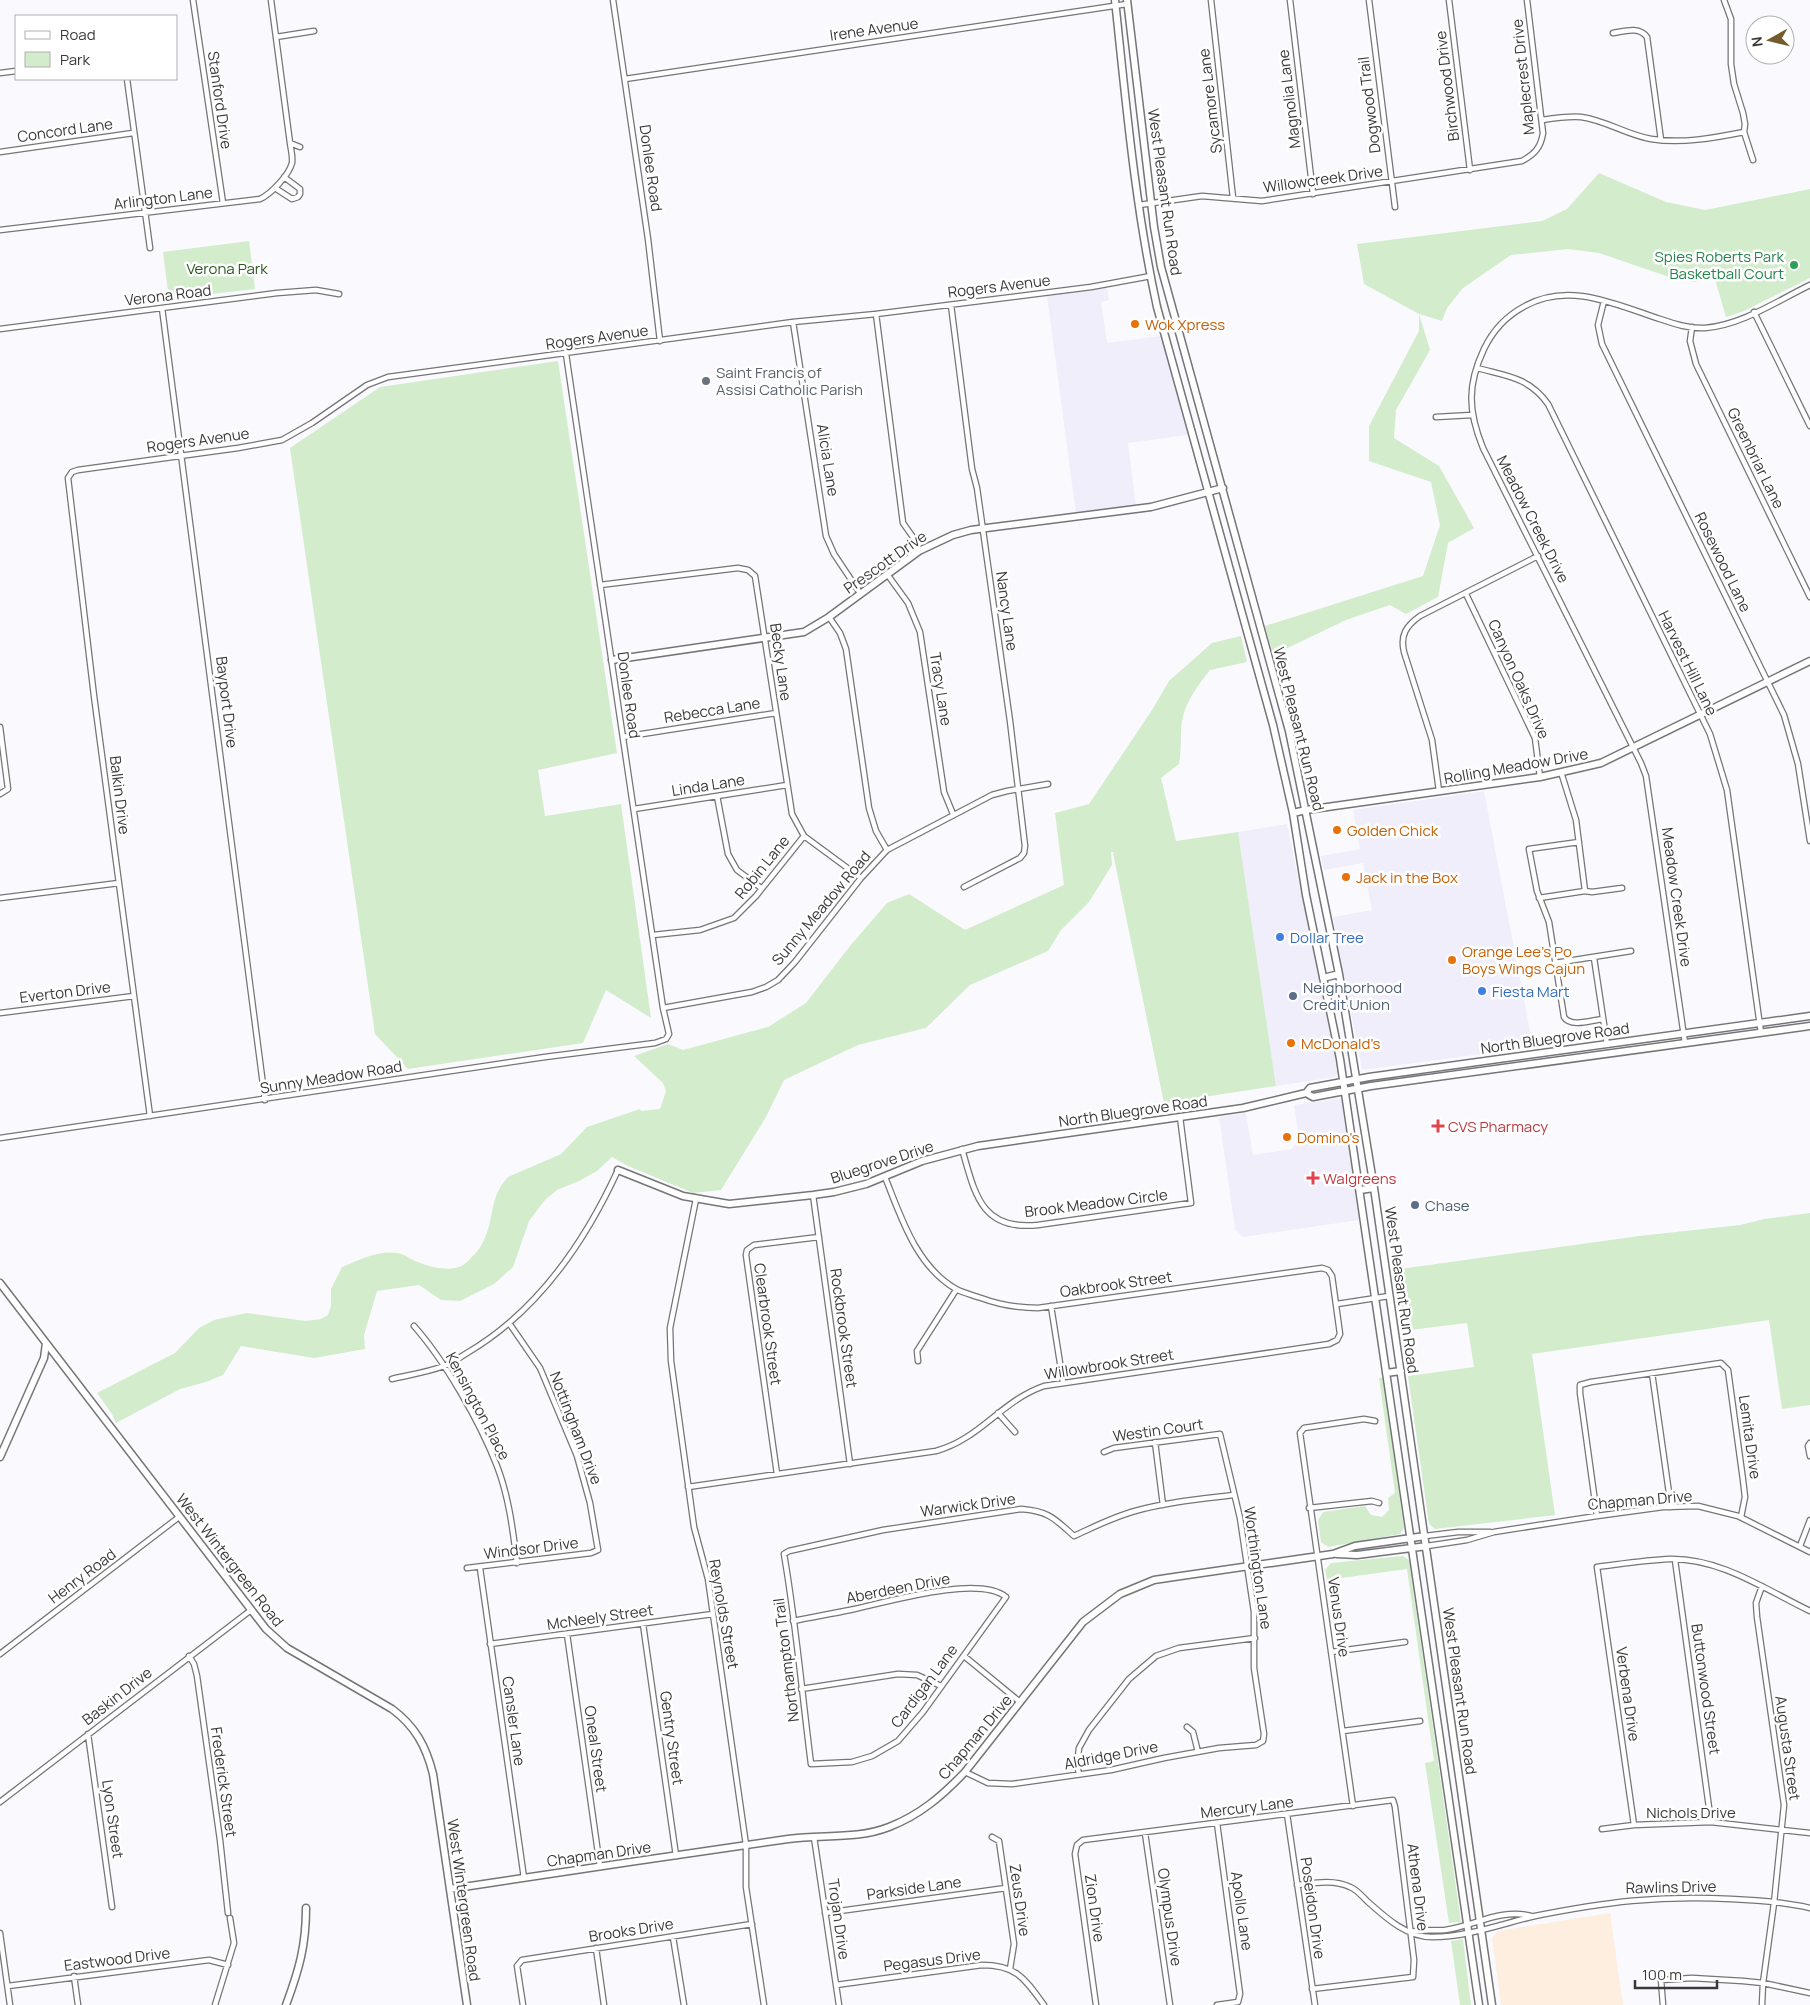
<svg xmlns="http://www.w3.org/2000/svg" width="1810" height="2005" font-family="Manrope,sans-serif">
  <rect width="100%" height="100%" fill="#fafafe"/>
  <path fill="#efeefa" d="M1107 288 1109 300 1101 302 1107 343 1161 336 1188 435 1128 443 1136 506 1076 514 1047 296Z
    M1484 791 1533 1047 1362 1070 1333 917 1372 910 1363 863 1324 870 1321 856 1360 849 1353 810Z
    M1287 824 1338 1072 1335 1077 1276 1086 1238 832Z
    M1341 1098 1359 1220 1243 1237 1235 1229 1219 1117 1246 1113 1253 1155 1292 1149 1299 1138 1294 1105Z"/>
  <path fill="#fdeee0" d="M1610 1913 1623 2005H1501L1492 1938 1498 1931Z"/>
  <path fill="#d2eccc" d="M1599 173 1666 202 1705 210 1810 189V278L1744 311 1726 317 1715 279 1695 282 1675 279 1599 253 1568 249 1511 255 1463 288 1447 308 1442 321 1419 314 1430 350 1396 410 1394 438 1439 466 1474 528 1448 543 1438 597 1406 614 1390 605 1346 620 1273 655 1265 626 1423 576 1440 525 1431 482 1369 461V426L1419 331V314L1364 284 1357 244 1542 221 1567 209Z
    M249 241 255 289 169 299 163 252Z
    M558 361 617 753 538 770 545 816 621 804 651 1018 606 990 583 1043 408 1069 375 1034 290 448 380 387Z
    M1241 636 1247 662 1210 670C1199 684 1185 702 1182 721 1180 735 1182 749 1179 764L1161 778 1176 841 1238 832 1276 1086 1164 1103 1113 853 1114 852H1111L1112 865 1089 902 1061 930 1048 951 970 985 926 1028 858 1045 784 1080 766 1117 721 1190 693 1193 628 1166 612 1157 597 1171 579 1181 557 1190 545 1200 529 1221 513 1267 494 1284 460 1301 441 1300 419 1285 377 1291 364 1335 365 1349 314 1358 241 1346 223 1375 206 1382 180 1389 116 1423 112 1414 97 1393 175 1353 199 1328 214 1320 247 1313 305 1321 321 1319 328 1315 331 1306V1289L342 1267C359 1260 378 1250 397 1253 404 1254 409 1258 415 1261 430 1267 455 1275 468 1261 474 1255 481 1248 484 1240 495 1217 489 1197 508 1177L561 1154 587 1127 640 1109 641 1111 660 1109 666 1091 663 1083 634 1056 668 1044 683 1050 768 1027 806 1003 850 946 887 903 909 894 965 930 1064 885 1055 813 1089 804 1152 710 1169 681 1212 643Z
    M1810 1213V1405L1782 1409 1769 1320 1532 1354 1555 1515 1435 1529 1429 1524 1408 1376 1474 1367 1467 1323 1402 1331 1393 1270 1639 1236 1740 1225 1764 1219Z
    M1379 1378H1383L1404 1528 1400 1534 1328 1547 1321 1542 1318 1520 1323 1512 1365 1506 1371 1515 1382 1517 1389 1510 1388 1498 1395 1493Z
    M1403 1556 1409 1560 1461 1922 1449 1923 1425 1763 1434 1761 1407 1569 1327 1580 1325 1570 1331 1563Z
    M1463 1939 1471 2005H1460L1451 1941Z"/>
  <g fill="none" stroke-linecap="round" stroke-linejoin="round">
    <g stroke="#757478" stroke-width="7">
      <path id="street" d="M193 0 223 203
        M271 0 290 143 300 147
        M613 0 648 239 660 341
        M1211 0 1233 198
        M1290 0 1313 194
        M1369 0 1395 207
        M1449 0 1470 170
        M1724 0 1731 19V64L1734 84 1743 113 1745 124 1744 132 1753 160
        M1613 33C1625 31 1639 26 1647 37L1661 140
        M276 37 314 31
        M0 73 16 71
        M127 79 150 248
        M625 79 1127 4
        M1542 120C1555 118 1568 116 1581 117 1605 120 1627 135 1651 139 1681 144 1714 138 1744 132
        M0 152 133 133
        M275 188 292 199 298 197 300 194V189L284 177
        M1139 205 1202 196 1262 201 1522 161C1535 154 1541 147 1543 133L1527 0
        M0 230 260 199C271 194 289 175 292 163 293 157 291 150 290 143
        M1604 301 1598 325 1602 344 1784 715 1798 764 1810 841
        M951 305 972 469 977 488 1010 721 1025 846 1024 853 1020 858 964 887
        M162 308 265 1100
        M1754 312 1810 426
        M876 314 903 523 915 540 919 551
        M793 322 826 536 834 554 860 593
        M1692 327 1690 341 1696 364 1810 597
        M0 329 277 293 316 290 339 294
        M1477 368C1506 376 1529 377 1548 404L1710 734 1727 790 1761 1033
        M1436 417 1472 415
        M887 574 908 603 920 632 944 792 953 814
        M600 585 738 568 748 570 755 576 792 814 804 836 861 878
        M1466 594 1535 738 1540 777
        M829 617 840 633 846 649 869 808 876 831 887 850
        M0 727 8 789 0 794
        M623 737 776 713
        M1561 772 1576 820 1585 891
        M1439 791 1432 740 1404 652C1400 635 1406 626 1420 616L1538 556
        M717 796 728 854 737 870 761 888
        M634 809 787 785
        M1579 842 1529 849 1537 891 1549 922 1564 1017C1571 1028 1592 1020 1603 1019
        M0 898 119 883
        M1539 898 1585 891 1592 892 1622 888
        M653 935 700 930 734 918 756 896 804 836
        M1594 958 1607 1044
        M1555 963 1631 951
        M663 1008 752 992 766 987 778 980 795 962 861 878 887 850 992 795 1007 791 1048 784
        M0 1013 134 996
        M1685 1043 1646 776 1641 763 1483 448C1468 411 1467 385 1484 349 1493 330 1506 316 1525 306 1569 281 1617 305 1660 319 1675 324 1690 329 1705 328 1742 325 1777 301 1810 285
        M150 1116 94 696 68 478 72 472 78 470 238 448 282 440 312 423 367 385 388 377 793 322 876 314 1091 287 1151 276
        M0 1138 545 1057 655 1043 666 1039 669 1034 663 1008 566 354
        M962 1149C975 1194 981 1231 1038 1225L1191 1203 1180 1117
        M813 1195 850 1464
        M696 1199 670 1328 671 1361 694 1527 708 1579 746 1845V1887L764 2005
        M1337 1304 1389 1296
        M1051 1306 1063 1382
        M414 1326C445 1361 480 1422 497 1466 509 1497 513 1531 517 1563
        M918 1361 917 1351 956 1290
        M1652 1373 1671 1507
        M392 1379C409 1375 428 1372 444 1366 452 1364 460 1357 467 1353 537 1312 585 1242 618 1170
        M998 1413 1015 1432
        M1155 1442 1163 1505
        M1810 1443 1808 1446 1810 1456
        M777 1474 746 1255 747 1250 754 1245 819 1237
        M688 1487 936 1451C980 1439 1001 1401 1044 1386L1329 1344 1337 1340 1340 1334 1332 1276 1328 1270 1322 1268 1038 1308C1018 1308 1000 1305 981 1298 973 1295 963 1293 956 1289 916 1266 901 1217 885 1177
        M1309 1508 1372 1501 1379 1503
        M1597 1516 1580 1393V1385L1591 1382 1721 1363 1728 1370 1743 1480 1745 1497 1741 1517
        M1425 1536 1458 1532H1490
        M1427 1546 1467 1540 1494 1532 1597 1516 1663 1507 1698 1506 1738 1516 1810 1552
        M1800 1546 1810 1520
        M1675 1560 1711 1822
        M467 1568 591 1553 598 1550 590 1503 577 1456 540 1368 509 1323
        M480 1568 524 1878
        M793 1621C812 1617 831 1614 850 1610 884 1603 978 1574 1006 1597L923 1712 898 1741 872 1756 852 1762 811 1764C802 1694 796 1623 784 1554L789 1551 883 1530 1021 1509C1049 1511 1055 1519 1074 1536 1094 1527 1113 1517 1135 1511 1167 1502 1201 1499 1234 1495
        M643 1624 676 1856
        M567 1634 600 1867
        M490 1644 713 1614
        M1331 1652 1405 1642
        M0 1654 179 1517
        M189 1656 194 1664 197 1676 220 1840 228 1913
        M964 1656 1020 1702
        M801 1689 898 1674 917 1675 941 1686
        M1187 1727 1193 1732 1198 1752
        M1343 1731 1420 1721
        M88 1734 112 1907
        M965 1772 988 1783 1012 1784 1111 1770 1164 1758 1219 1748 1256 1745 1263 1741 1264 1734 1254 1668V1612L1240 1518 1220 1434 1114 1448 1104 1452
        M1079 1774 1077 1765 1079 1748 1089 1730 1129 1679 1156 1656 1179 1648 1255 1638
        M0 1802 251 1610
        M1353 1806 1300 1433 1304 1428 1364 1419 1375 1421
        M1287 1814 1315 2005
        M1634 1825 1597 1567C1621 1564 1646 1560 1670 1559 1721 1558 1766 1590 1810 1611
        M1602 1829 1634 1825 1711 1822 1810 1833
        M1145 1833 1170 2005
        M814 1837 839 2005
        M992 1837 999 1841 1014 1944 1010 1969
        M1297 1885C1314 1883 1333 1879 1350 1887 1356 1889 1362 1896 1367 1901 1385 1917 1406 1937 1432 1937 1467 1937 1501 1924 1535 1916 1605 1902 1660 1895 1731 1899 1757 1900 1784 1902 1810 1908
        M825 1913 1006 1888
        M1411 1932C1423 1929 1433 1931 1445 1930 1474 1926 1501 1908 1531 1916
        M0 1933 10 2005
        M673 1937 684 2005
        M596 1948 604 2005
        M74 1976 78 2005
        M836 1985 982 1965C1017 1965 1025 1979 1044 2005
        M8 1986 209 1960 228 1965
        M215 2005 234 1943 230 1918
        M523 2005 517 1966 522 1960 752 1924
        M1096 2005 1075 1854 1077 1845 1083 1840 1393 1800 1395 1807 1414 1960 1413 1977 1312 1989
        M1217 2005 1238 2002 1240 1994 1217 1823
        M1663 2005 1661 1980 1692 1978 1743 1981 1763 1983 1810 1993
        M1762 2005 1763 1983 1774 1903 1784 1805 1757 1617 1756 1603 1762 1586"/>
    </g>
    <g stroke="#757478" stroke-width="9">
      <path id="secondary" d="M1115 0C1126 103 1135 206 1157 307L1273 725 1293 813 1306 895 1340 1059 1479 2005
        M1127 0 1154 227 1161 267 1289 731 1339 974 1374 1188 1492 2005
        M612 660 804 632 829 617 919 551 953 535 971 530 1151 507 1223 488
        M1293 813 1306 810 1540 777 1601 763 1810 661
        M1323 978 1339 974
        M1306 1093 1313 1097 1371 1086 1810 1026
        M618 1170 683 1196 729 1204 813 1195 834 1192 866 1184 922 1161 978 1146 1243 1108 1306 1093 1310 1088 1369 1077 1810 1016
        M1360 1190 1374 1188
        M0 1283 266 1629 287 1648 392 1709C415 1726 426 1746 433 1774L467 2005
        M1386 1373 1401 1371
        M0 1457 44 1358 46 1343
        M1337 1554 1357 1555 1427 1546
        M450 1889C563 1872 675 1855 788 1839 822 1834 856 1840 889 1827 920 1815 942 1796 965 1772L1083 1622 1120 1594 1154 1580 1174 1577 1333 1554 1355 1546 1425 1536
        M286 2005C299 1970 306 1946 306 1908"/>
    </g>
    <use href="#street" stroke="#fff" stroke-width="4.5"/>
    <use href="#secondary" stroke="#fff" stroke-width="6"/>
  </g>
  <circle fill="#2e9e5b" stroke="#fff" stroke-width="2" cx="1794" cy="265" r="5"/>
  <g fill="#e8710a" stroke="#fff" stroke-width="2">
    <circle cx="1135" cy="324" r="5"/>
    <circle cx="1337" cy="830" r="5"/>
    <circle cx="1346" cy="877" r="5"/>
    <circle cx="1452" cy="960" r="5"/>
    <circle cx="1291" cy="1043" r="5"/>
    <circle cx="1287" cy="1137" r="5"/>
  </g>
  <circle fill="#6b7280" stroke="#fff" stroke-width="2" cx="706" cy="381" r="5"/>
  <g fill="#3f7fe0" stroke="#fff" stroke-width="2">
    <circle cx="1280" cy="937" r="5"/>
    <circle cx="1482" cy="991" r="5"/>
  </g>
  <g fill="#5c6f8a" stroke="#fff" stroke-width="2">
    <circle cx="1293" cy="996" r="5"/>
    <circle cx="1415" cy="1205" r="5"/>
  </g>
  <g fill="#e0444e" stroke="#fff" stroke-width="2">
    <path d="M1435.5 1118.5h5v5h5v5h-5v5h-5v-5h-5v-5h5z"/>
    <path d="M1310.5 1170.5h5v5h5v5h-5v5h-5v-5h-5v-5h5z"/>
  </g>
  <g text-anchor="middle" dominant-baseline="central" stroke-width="5" stroke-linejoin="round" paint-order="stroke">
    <g font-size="15" fill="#39393a" stroke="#fff">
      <text transform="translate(874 29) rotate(-8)">Irene Avenue</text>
      <text transform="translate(1523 77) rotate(-96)">Maplecrest Drive</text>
      <text transform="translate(1447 86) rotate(-97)">Birchwood Drive</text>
      <text transform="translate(1289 99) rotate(-97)">Magnolia Lane</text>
      <text transform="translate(220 100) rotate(82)">Stanford Drive</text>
      <text transform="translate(1210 101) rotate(-97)">Sycamore Lane</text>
      <text transform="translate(1369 105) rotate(-97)">Dogwood Trail</text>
      <text transform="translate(65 130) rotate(-8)">Concord Lane</text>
      <text transform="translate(651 168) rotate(82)">Donlee Road</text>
      <text transform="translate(1323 179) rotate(-8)">Willowcreek Drive</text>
      <text transform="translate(1165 192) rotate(82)">West Pleasant Run Road</text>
      <text transform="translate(163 198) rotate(-7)">Arlington Lane</text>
      <text transform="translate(999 286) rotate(-7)">Rogers Avenue</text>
      <text transform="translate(168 295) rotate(-7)">Verona Road</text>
      <text transform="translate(597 337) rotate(-8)">Rogers Avenue</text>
      <text transform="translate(198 440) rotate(-8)">Rogers Avenue</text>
      <text transform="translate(1756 458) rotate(64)">Greenbriar Lane</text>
      <text transform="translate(828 460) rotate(81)">Alicia Lane</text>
      <text transform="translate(1533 519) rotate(63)">Meadow Creek Drive</text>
      <text transform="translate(885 562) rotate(-35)">Prescott Drive</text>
      <text transform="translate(1723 562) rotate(64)">Rosewood Lane</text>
      <text transform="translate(1007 611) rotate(82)">Nancy Lane</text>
      <text transform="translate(781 662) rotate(82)">Becky Lane</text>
      <text transform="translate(1688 663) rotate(64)">Harvest Hill Lane</text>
      <text transform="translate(1519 679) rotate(66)">Canyon Oaks Drive</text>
      <text transform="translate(941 689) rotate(81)">Tracy Lane</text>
      <text transform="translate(629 695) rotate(82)">Donlee Road</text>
      <text transform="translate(227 702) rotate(83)">Bayport Drive</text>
      <text transform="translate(712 710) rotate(-9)">Rebecca Lane</text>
      <text transform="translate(1299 729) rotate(76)">West Pleasant Run Road</text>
      <text transform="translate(1516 766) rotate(-10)">Rolling Meadow Drive</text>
      <text transform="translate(708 785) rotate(-9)">Linda Lane</text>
      <text transform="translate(120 795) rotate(83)">Balkin Drive</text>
      <text transform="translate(762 867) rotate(-51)">Robin Lane</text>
      <text transform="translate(1677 897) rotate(82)">Meadow Creek Drive</text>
      <text transform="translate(821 908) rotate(-50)">Sunny Meadow Road</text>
      <text transform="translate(65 992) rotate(-7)">Everton Drive</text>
      <text transform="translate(1555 1038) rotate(-8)">North Bluegrove Road</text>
      <text transform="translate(331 1077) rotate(-9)">Sunny Meadow Road</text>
      <text transform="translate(1133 1111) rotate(-8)">North Bluegrove Road</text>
      <text transform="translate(882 1162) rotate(-18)">Bluegrove Drive</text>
      <text transform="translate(1096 1203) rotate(-7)">Brook Meadow Circle</text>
      <text transform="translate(1116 1284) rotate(-8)">Oakbrook Street</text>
      <text transform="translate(1402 1290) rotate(82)">West Pleasant Run Road</text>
      <text transform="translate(768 1324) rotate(82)">Clearbrook Street</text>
      <text transform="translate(844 1328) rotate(82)">Rockbrook Street</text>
      <text transform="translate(1109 1364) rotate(-9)">Willowbrook Street</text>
      <text transform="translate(478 1406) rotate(62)">Kensington Place</text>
      <text transform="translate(576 1428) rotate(69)">Nottingham Drive</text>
      <text transform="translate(1158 1430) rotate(-8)">Westin Court</text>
      <text transform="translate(1750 1437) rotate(82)">Lemita Drive</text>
      <text transform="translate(1640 1500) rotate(-5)">Chapman Drive</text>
      <text transform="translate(968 1505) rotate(-8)">Warwick Drive</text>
      <text transform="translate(531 1548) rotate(-7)">Windsor Drive</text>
      <text transform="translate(230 1560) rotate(52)">West Wintergreen Road</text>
      <text transform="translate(1258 1568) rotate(82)">Worthington Lane</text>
      <text transform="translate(82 1576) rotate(-37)">Henry Road</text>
      <text transform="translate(898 1588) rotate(-11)">Aberdeen Drive</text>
      <text transform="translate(724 1614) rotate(80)">Reynolds Street</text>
      <text transform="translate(600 1617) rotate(-8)">McNeely Street</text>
      <text transform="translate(1339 1617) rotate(82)">Venus Drive</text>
      <text transform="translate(786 1660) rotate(-97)">Northampton Trail</text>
      <text transform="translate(924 1686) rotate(-53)">Cardigan Lane</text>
      <text transform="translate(1706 1689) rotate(82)">Buttonwood Street</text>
      <text transform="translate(1460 1691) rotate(82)">West Pleasant Run Road</text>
      <text transform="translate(1628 1694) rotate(82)">Verbena Drive</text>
      <text transform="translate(117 1696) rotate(-38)">Baskin Drive</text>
      <text transform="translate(514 1721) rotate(82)">Cansler Lane</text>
      <text transform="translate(975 1737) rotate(-50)">Chapman Drive</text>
      <text transform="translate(672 1738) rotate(82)">Gentry Street</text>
      <text transform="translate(1788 1748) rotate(82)">Augusta Street</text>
      <text transform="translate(596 1749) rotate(82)">Oneal Street</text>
      <text transform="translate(1111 1755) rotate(-11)">Aldridge Drive</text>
      <text transform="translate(224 1782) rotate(82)">Frederick Street</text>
      <text transform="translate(1247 1807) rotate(-7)">Mercury Lane</text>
      <text x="1691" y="1812">Nichols Drive</text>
      <text transform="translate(113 1819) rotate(82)">Lyon Street</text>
      <text transform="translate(599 1854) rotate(-8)">Chapman Drive</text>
      <text transform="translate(1418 1887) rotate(83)">Athena Drive</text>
      <text transform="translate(1671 1887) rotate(-1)">Rawlins Drive</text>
      <text transform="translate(914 1888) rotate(-8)">Parkside Lane</text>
      <text transform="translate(464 1900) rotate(82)">West Wintergreen Road</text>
      <text transform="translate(1020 1900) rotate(82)">Zeus Drive</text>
      <text transform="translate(1095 1908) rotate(82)">Zion Drive</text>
      <text transform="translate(1313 1908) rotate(82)">Poseidon Drive</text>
      <text transform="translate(1242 1911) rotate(82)">Apollo Lane</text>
      <text transform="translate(1170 1917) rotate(82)">Olympus Drive</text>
      <text transform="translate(839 1919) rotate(82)">Trojan Drive</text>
      <text transform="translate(631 1930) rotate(-9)">Brooks Drive</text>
      <text transform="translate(117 1959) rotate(-7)">Eastwood Drive</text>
      <text transform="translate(932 1960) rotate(-7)">Pegasus Drive</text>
    </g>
    <g font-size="15" fill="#27864d" stroke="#fff" text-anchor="end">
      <text x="1784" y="256">Spies Roberts Park<tspan x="1784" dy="17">Basketball Court</tspan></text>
    </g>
    <g font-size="15" fill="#28591e" stroke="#fff">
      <text x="227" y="268">Verona Park</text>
    </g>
    <g font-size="15" fill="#c56008" stroke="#fff" text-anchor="start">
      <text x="1145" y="324">Wok Xpress</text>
      <text x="1347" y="830">Golden Chick</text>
      <text x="1356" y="877">Jack in the Box</text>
      <text x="1462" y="951">Orange Lee's Po<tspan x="1462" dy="17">Boys Wings Cajun</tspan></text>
      <text x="1301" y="1043">McDonald's</text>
      <text x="1297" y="1137">Domino's</text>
    </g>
    <g font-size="15" fill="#5b616d" stroke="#fff" text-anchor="start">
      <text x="716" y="372">Saint Francis of<tspan x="716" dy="17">Assisi Catholic Parish</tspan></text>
    </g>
    <g font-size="15" fill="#366cbe" stroke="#fff" text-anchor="start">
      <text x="1290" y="937">Dollar Tree</text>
      <text x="1492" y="991">Fiesta Mart</text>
    </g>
    <g font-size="15" fill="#4e5e75" stroke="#fff" text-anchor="start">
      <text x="1303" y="987">Neighborhood<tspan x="1303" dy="17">Credit Union</tspan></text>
      <text x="1425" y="1205">Chase</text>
    </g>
    <g font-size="15" fill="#be3a42" stroke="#fff" text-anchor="start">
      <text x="1448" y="1126">CVS Pharmacy</text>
      <text x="1323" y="1178">Walgreens</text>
    </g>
  </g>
  <rect x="15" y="15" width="162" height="65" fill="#ffffff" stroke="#b0b0b0"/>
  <rect x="25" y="31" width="25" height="8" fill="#ffffff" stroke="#b0b0b0"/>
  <text x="60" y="40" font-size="15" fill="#39393a">Road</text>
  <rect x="25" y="52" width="25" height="15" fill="#d2eccc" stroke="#b0b0b0"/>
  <text x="60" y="65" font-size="15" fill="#39393a">Park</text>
  <g transform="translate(1770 40) rotate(262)"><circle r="24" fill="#ffffff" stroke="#b0b0b0"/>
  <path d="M0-4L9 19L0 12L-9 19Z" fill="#745c2c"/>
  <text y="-8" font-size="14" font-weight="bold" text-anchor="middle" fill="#39393a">N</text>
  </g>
  <path d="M1635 1980v8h82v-8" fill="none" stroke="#39393a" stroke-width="2.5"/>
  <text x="1642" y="1980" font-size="15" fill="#39393a" stroke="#ffffff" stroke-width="4" paint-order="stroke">100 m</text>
</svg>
